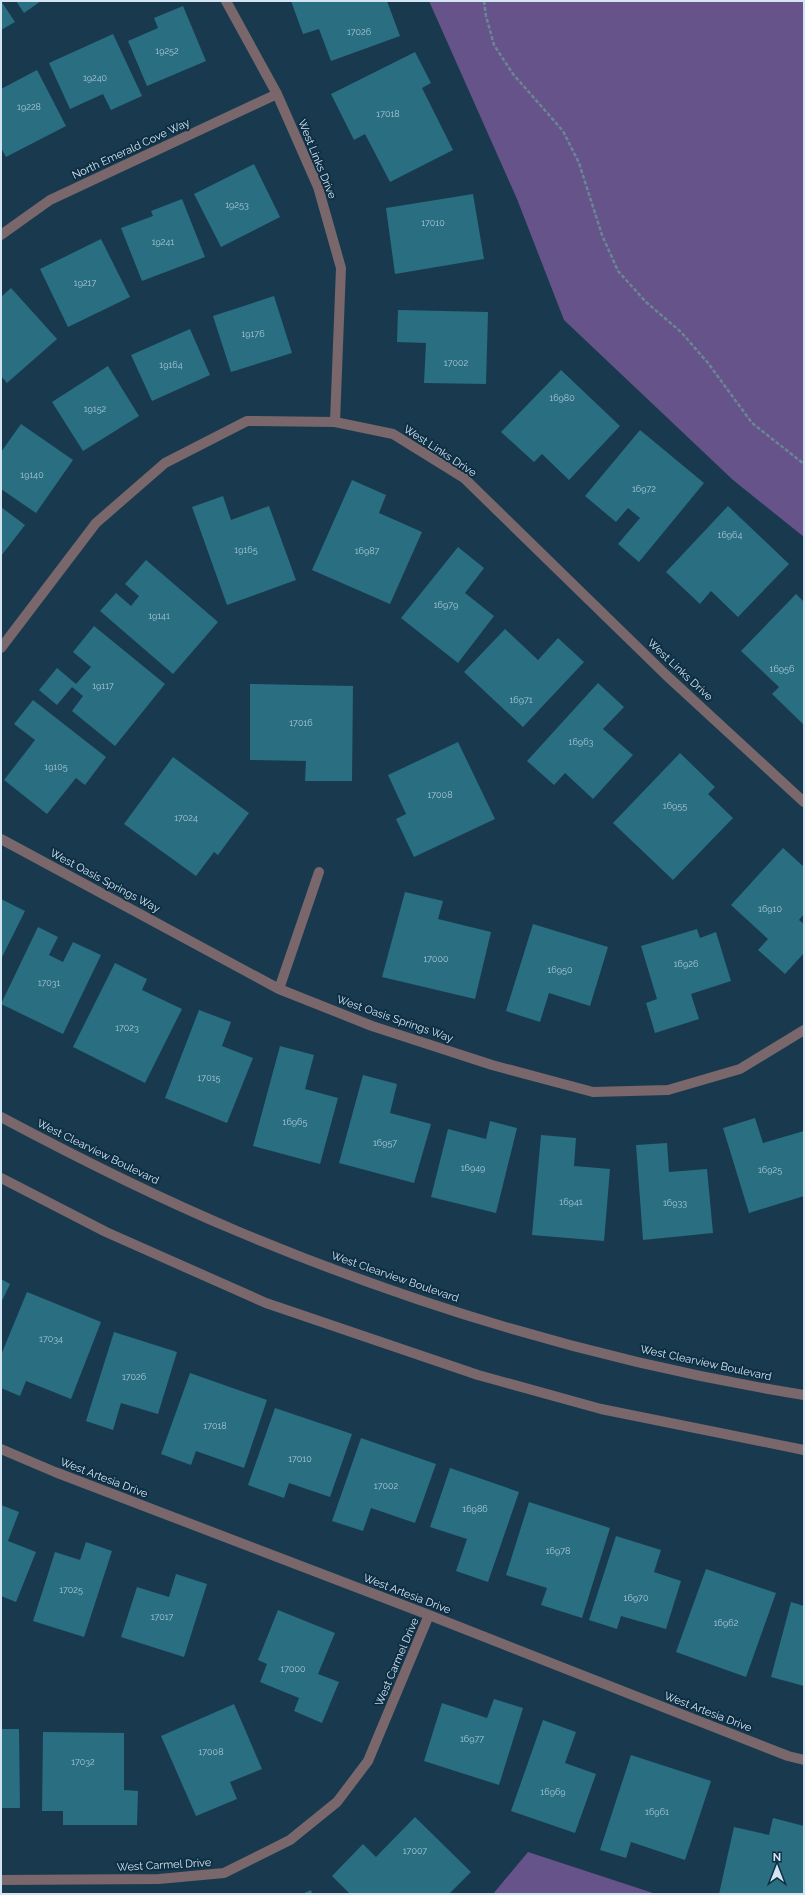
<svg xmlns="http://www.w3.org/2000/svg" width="805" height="1895" font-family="Raleway,sans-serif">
  <rect width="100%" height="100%" fill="#193a4e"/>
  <path fill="#65538a" d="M429 1H804V537L733 480 564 320 517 199Z
    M528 1852 656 1894H493Z"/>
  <path fill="#296e81" d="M1 1 15 22 1 30Z
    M16 1H41L24 13Z
    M291 1H387L400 36 331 61 319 29 303 34Z
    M183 6 206 61 147 86 128 41 158 28 154 18Z
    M113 34 142 96 111 110 103 94 70 109 49 63Z
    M415 52 431 83 422 88 453 150 390 182 365 134 354 140 331 94Z
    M37 70 66 126 6 157 1 148V89Z
    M254 164 280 217 221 247 194 194Z
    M473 194 484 259 395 274 386 208Z
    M182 199 205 257 142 281 121 228 153 216 151 211Z
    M101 239 130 297 68 327 40 269Z
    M11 288 57 339 7 383 1 376V297Z
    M274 296 292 353 231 372 213 316Z
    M398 310 488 312 486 384 424 383 426 343 397 342Z
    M190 329 210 375 152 401 131 355Z
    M108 366 139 416 83 451 52 402Z
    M561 370 620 426 569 480 542 454 534 462 501 432Z
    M21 424 73 460 36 513 1 489V452Z
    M640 430 704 483 639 562 618 544 640 518 628 508 616 522 585 496Z
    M352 480 386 495 379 513 422 532 390 604 312 570Z
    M223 496 231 520 269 506 296 580 227 605 192 507Z
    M728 506 789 564 738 617 711 591 700 604 666 572Z
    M1 507 25 525 1 556Z
    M458 547 484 568 465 593 494 616 458 663 401 618Z
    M146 560 218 622 173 674 100 611 116 593 131 606 139 596 125 584Z
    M796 594 804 602V725L772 694 779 687 741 651Z
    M94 626 165 684 115 746 72 711 83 696 72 687 57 705 39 690 57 668 76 684 91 667 73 652Z
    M505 629 538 660 558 638 584 662 523 727 464 672Z
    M598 683 624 707 603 729 633 755 593 799 565 773 554 785 527 761Z
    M250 684 353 686 352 781H305L306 761 250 760Z
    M33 700 106 757 85 785 76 778 47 814 4 780 35 740 14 724Z
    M458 742 495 819 414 857 396 819 406 814 388 775Z
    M680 753 715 787 708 794 733 818 673 880 613 823Z
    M173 757 249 813 218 855 214 852 196 876 124 824Z
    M783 848 804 867V914L799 920 804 924V953L785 974 758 950 768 939 731 905Z
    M405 892 443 901 438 919 491 932 475 999 382 977Z
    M1 899 25 911 1 959Z
    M533 924 608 947 590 1006 549 993 540 1022 506 1011Z
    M38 927 58 937 49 955 63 962 73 942 101 955 63 1034 1 1004Z
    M697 929 700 938 716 932 731 981 691 994 699 1019 655 1033 646 1003 657 999 641 946Z
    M115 963 147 979 142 990 182 1009 145 1083 73 1047Z
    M199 1010 231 1022 222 1046 253 1058 227 1123 165 1098Z
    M280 1046 314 1055 305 1089 338 1098 320 1164 253 1146Z
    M363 1075 397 1084 390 1113 431 1124 414 1183 339 1163Z
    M755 1118 763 1143 804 1131V1196L749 1213 723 1128Z
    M490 1121 517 1128 496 1213 431 1197 448 1129 486 1139Z
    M541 1135 576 1138 574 1166 610 1169 604 1241 532 1235Z
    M667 1143 669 1172 707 1169 713 1233 643 1240 636 1145Z
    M1 1279 10 1284 1 1303Z
    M27 1292 101 1322 71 1399 26 1381 20 1396 1 1388V1355Z
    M114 1332 177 1352 158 1414 121 1403 113 1430 86 1421Z
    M190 1373 267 1400 244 1468 196 1451 191 1465 161 1454Z
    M275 1408 352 1434 330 1497 289 1483 284 1498 248 1485Z
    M361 1438 436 1464 415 1523 371 1508 363 1531 332 1521Z
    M450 1468 519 1492 488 1582 456 1571 467 1539 430 1527Z
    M529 1502 610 1528 582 1618 541 1605 547 1588 506 1575Z
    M1 1505 19 1512 8 1541 36 1552 16 1602 1 1596Z
    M616 1536 661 1550 654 1572 681 1581 666 1629 621 1616 617 1629 589 1620Z
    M86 1542 112 1551 84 1637 33 1621 55 1552 80 1560Z
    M706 1569 776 1593 746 1677 676 1652Z
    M176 1574 207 1584 184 1657 121 1637 137 1587 169 1597Z
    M791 1602 804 1606V1686L771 1677Z
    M278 1610 335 1633 318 1674 339 1682 322 1723 294 1711 299 1698 260 1682 267 1664 258 1660Z
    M494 1699 523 1708 499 1785 424 1761 442 1703 487 1718Z
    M234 1704 262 1769 230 1782 237 1799 196 1816 161 1736Z
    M543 1720 576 1732 565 1763 596 1774 575 1833 511 1811Z
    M1 1729H19L20 1808H1Z
    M43 1732 124 1733V1790L138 1791 137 1825H63V1811H42Z
    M631 1755 711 1781 685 1860 631 1842 626 1858 600 1850Z
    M415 1817 471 1872 449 1894H350L332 1876 363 1844 376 1857Z
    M773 1818 804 1826V1894H719L734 1827 769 1835Z
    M311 1890 312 1894H302Z"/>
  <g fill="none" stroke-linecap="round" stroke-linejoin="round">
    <path stroke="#6a8595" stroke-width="2.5" stroke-dasharray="4 2" stroke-linecap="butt" d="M484 1 486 16 494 45 513 74 563 131 579 163 602 235 618 271 646 302 681 332 708 363 752 423 804 464"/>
    <path stroke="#79676c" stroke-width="10" d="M226 1 277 94 318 187 341 268 335 422
      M1 235 50 200 277 94
      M1 648 96 523 165 463 247 421 335 422 393 434 464 478 666 675 804 802
      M1 839 279 989 372 1026 492 1065 593 1092 668 1090 740 1069 804 1030
      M279 989 319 872
      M1 1449 55 1472 429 1615 788 1756 804 1760
      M1 1880 159 1879 224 1873 290 1840 337 1802 368 1761 429 1615"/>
    <path stroke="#79676c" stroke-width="10" d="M1 1117C78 1158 156 1197 237 1231 418 1307 610 1364 804 1395
      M1 1178 106 1232 266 1303 478 1375 601 1409 804 1450"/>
  </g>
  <g text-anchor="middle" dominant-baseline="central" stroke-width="4" stroke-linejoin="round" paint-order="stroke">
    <g font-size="9" fill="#a8c7d6">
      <text x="359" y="32">17026</text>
      <text x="167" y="51">19252</text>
      <text x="95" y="78">19240</text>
      <text x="29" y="107">19228</text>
      <text x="388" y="114">17018</text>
      <text x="237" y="205">19253</text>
      <text x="433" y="223">17010</text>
      <text x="163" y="242">19241</text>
      <text x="85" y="283">19217</text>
      <text x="253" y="334">19176</text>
      <text x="456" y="363">17002</text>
      <text x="171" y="365">19164</text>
      <text x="562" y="398">16980</text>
      <text x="95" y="409">19152</text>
      <text x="32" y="475">19140</text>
      <text x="644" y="489">16972</text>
      <text x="730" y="535">16964</text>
      <text x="246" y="550">19165</text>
      <text x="367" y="551">16987</text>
      <text x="446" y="605">16979</text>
      <text x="159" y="616">19141</text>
      <text x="782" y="669">16956</text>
      <text x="103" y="686">19117</text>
      <text x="521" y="700">16971</text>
      <text x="301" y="723">17016</text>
      <text x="581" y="742">16963</text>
      <text x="56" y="767">19105</text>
      <text x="440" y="795">17008</text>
      <text x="675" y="806">16955</text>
      <text x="186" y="818">17024</text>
      <text x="770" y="909">16910</text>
      <text x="436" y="959">17000</text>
      <text x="686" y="964">16926</text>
      <text x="560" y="970">16950</text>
      <text x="49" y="983">17031</text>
      <text x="127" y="1028">17023</text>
      <text x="209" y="1078">17015</text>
      <text x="295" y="1122">16965</text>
      <text x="385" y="1143">16957</text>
      <text x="473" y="1168">16949</text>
      <text x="770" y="1170">16925</text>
      <text x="571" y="1202">16941</text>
      <text x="675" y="1203">16933</text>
      <text x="51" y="1339">17034</text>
      <text x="134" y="1377">17026</text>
      <text x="215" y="1426">17018</text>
      <text x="300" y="1459">17010</text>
      <text x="386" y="1486">17002</text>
      <text x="475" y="1509">16986</text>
      <text x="558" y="1551">16978</text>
      <text x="71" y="1590">17025</text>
      <text x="636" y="1598">16970</text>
      <text x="162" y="1617">17017</text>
      <text x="726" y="1623">16962</text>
      <text x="293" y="1669">17000</text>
      <text x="472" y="1739">16977</text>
      <text x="211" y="1752">17008</text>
      <text x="83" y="1762">17032</text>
      <text x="553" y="1792">16969</text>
      <text x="657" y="1812">16961</text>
      <text x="415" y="1851">17007</text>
    </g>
    <g font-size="11" fill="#d3e5f2" stroke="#0e2f43">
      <text transform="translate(131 149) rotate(-25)">North Emerald Cove Way</text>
      <text transform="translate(317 159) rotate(68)">West Links Drive</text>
      <text transform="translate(440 451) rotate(33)">West Links Drive</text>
      <text transform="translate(680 670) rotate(43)">West Links Drive</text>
      <text transform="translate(105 881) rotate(28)">West Oasis Springs Way</text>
      <text transform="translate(395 1019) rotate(19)">West Oasis Springs Way</text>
      <text transform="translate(98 1152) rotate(26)">West Clearview Boulevard</text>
      <text transform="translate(395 1277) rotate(19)">West Clearview Boulevard</text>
      <text transform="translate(706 1363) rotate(12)">West Clearview Boulevard</text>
      <text transform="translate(104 1478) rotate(21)">West Artesia Drive</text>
      <text transform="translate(407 1594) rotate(21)">West Artesia Drive</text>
      <text transform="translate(397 1662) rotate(-67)">West Carmel Drive</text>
      <text transform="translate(708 1712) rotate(21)">West Artesia Drive</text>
      <text transform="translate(164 1865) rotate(-3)">West Carmel Drive</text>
    </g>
  </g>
  <rect width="805" height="1895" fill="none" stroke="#d3e5f2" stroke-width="4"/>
  <g transform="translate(777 1867)" stroke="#0e2f43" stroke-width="3" paint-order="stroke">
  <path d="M0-3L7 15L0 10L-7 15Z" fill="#d3e5f2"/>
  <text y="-6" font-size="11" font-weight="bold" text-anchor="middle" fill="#d3e5f2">N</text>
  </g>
</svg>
